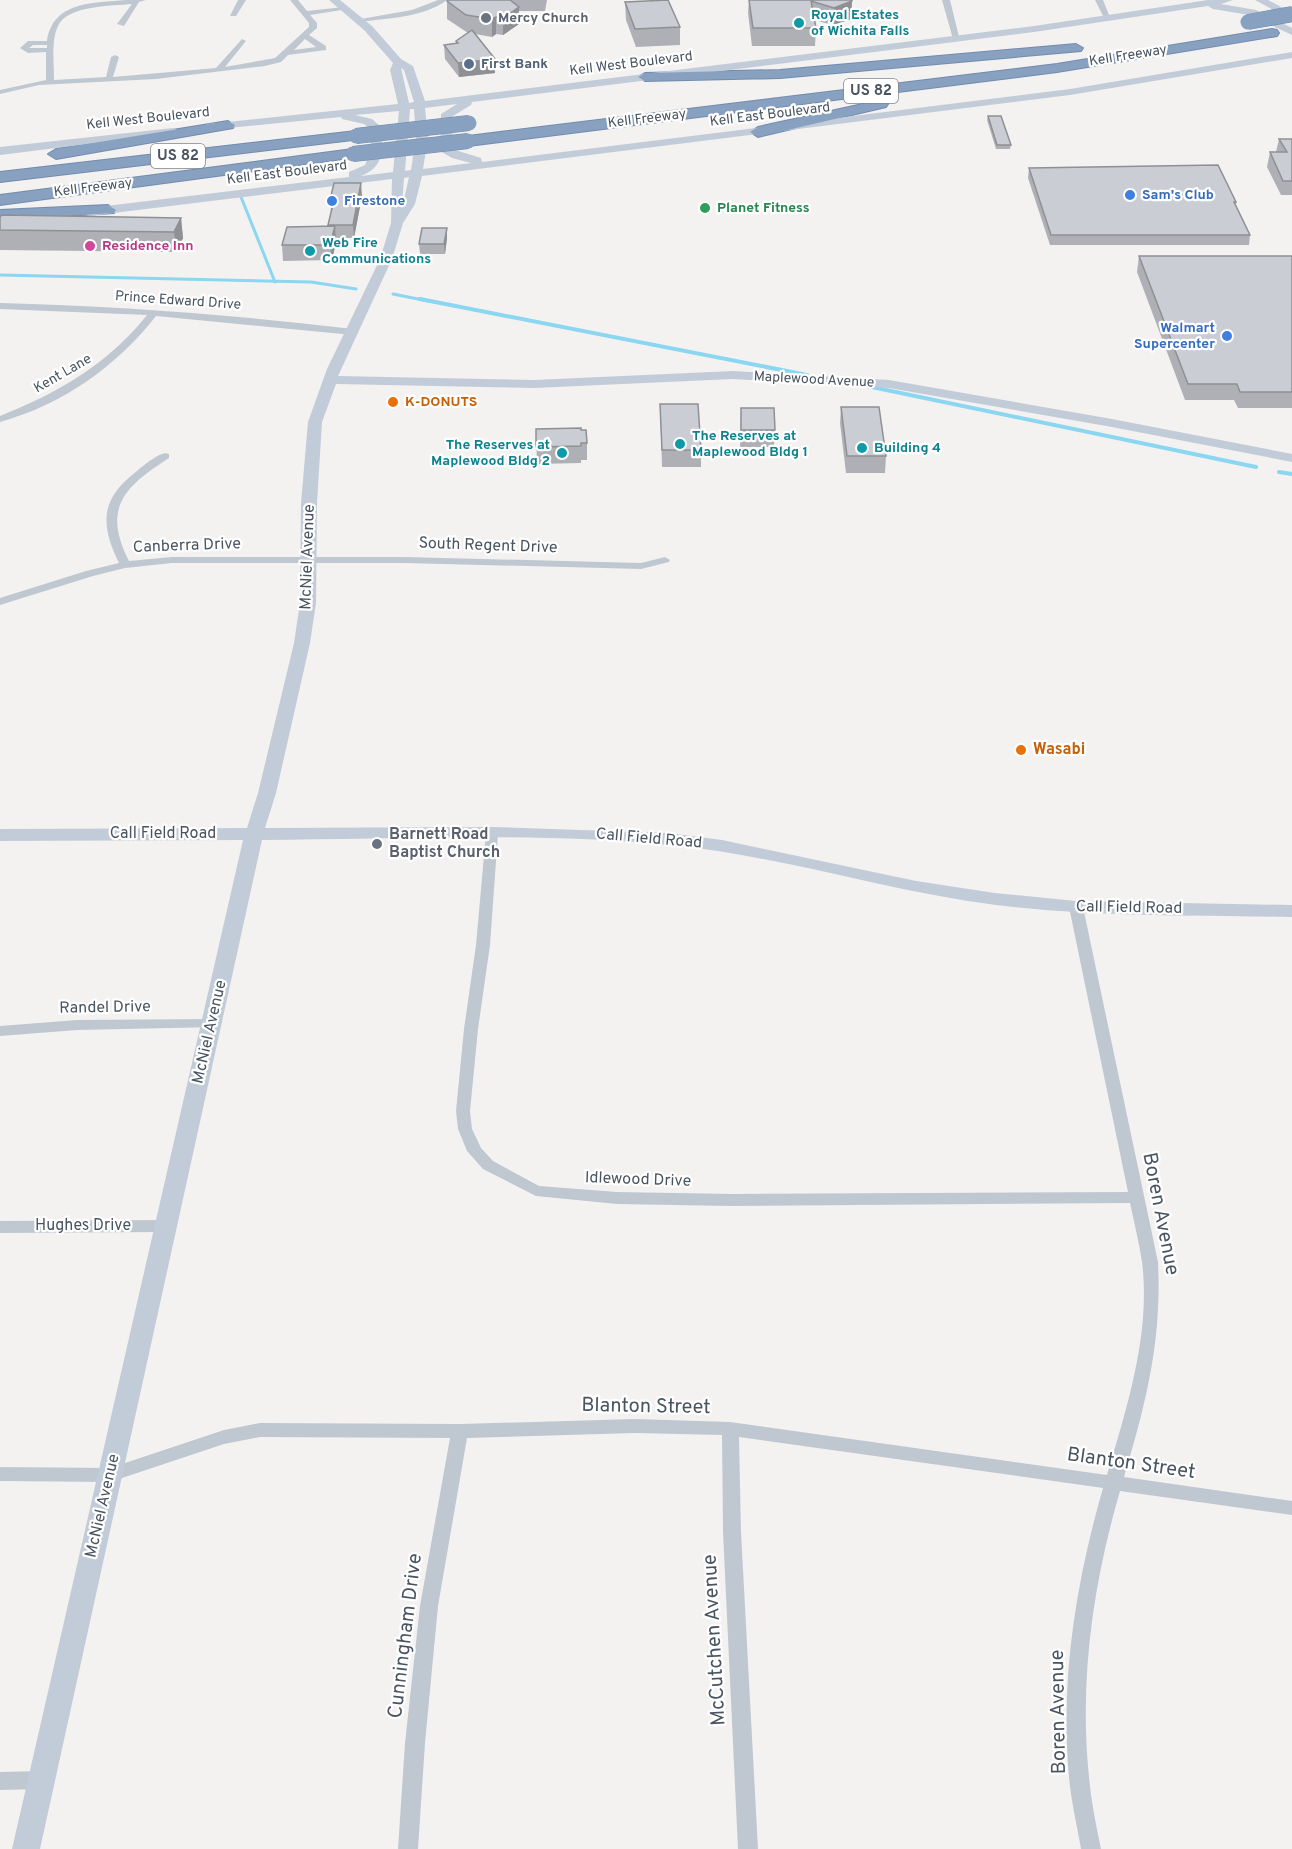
<svg xmlns="http://www.w3.org/2000/svg" width="1292" height="1849" font-family="Overpass,sans-serif">
  <rect width="100%" height="100%" fill="#f4f1f1"/>
  <g fill="none" stroke-linecap="round" stroke-linejoin="round">
    <path stroke="#8bd6f0" stroke-width="3" d="M241 197 275 282
      M0 275 311 282 356 289
      M393 294 428 301"/>
    <path stroke="#8bd6f0" stroke-width="4" d="M420 299 807 375
      M867 386 1256 467
      M1279 472 1292 474"/>
    <g stroke="#738cad" stroke-width="2">
      <path id="highway" d="M1272 29 1277 30 1279 33 1277 36 1057 72 468 146 460 141 468 136 1057 64Z
        M1076 44 1083 48 1081 51 780 78 645 81 638 77 645 73 780 70Z
        M881 100 886 101 888 104 886 107 758 137 750 132 758 127Z
        M228 121 235 125 233 128 56 159 48 154 56 149Z
        M356 131 361 133 364 136 361 139 0 182V172Z
        M353 149 358 151 361 154 358 157 0 205V195Z
        M108 205 116 210 114 213 0 220V210Z"/>
    </g>
    <path fill="#bfc8d1" fill-rule="evenodd" d="M126 0H146L139 2 124 26 117 24 132 4C112 6 68 5 58 26 51 40 54 63 54 80L106 77 111 57 115 55 119 57 113 77 216 68 242 39 246 41 225 67 275 58 309 27V23L290 0H298L307 11 344 7 348 9 310 15 317 23V28L309 35 326 46V50L288 55 281 62 265 66 156 79 39 85 0 94V90L46 80V52L28 53 20 48 28 41H47C53 1 93 3 126 0ZM305 39 316 47 294 50ZM33 45H47V48H29Z
      M238 0H246L236 16H230Z
      M438 0H447C423 18 387 18 359 22L355 20 412 10Z
      M942 0H950L960 41 953 39Z
      M1095 0H1103L1111 20H1105Z
      M0 303C118 306 235 315 353 329L358 332 353 335 156 316C117 366 62 405 0 422V416C58 393 108 364 147 315L0 309Z
      M165 453 169 454V458C124 487 102 508 129 561L172 557H405L641 563 665 557 670 560 669 562 641 569 405 563H172L125 568 93 576 0 605V598L86 571 119 563C100 524 100 499 137 471 145 464 155 456 165 453Z
      M492 829 498 833 490 945 478 1029 470 1111 472 1129 481 1148 493 1161 539 1186 617 1192 732 1194 1128 1192 1069 907 1076 903 1083 907 1158 1262C1162 1341 1146 1403 1124 1477L1292 1501V1515L1120 1491C1093 1584 1079 1680 1089 1777 1091 1801 1096 1825 1101 1849H1081C1077 1825 1071 1801 1069 1777 1060 1679 1076 1582 1103 1488L739 1437 741 1532 758 1849H738L723 1532 722 1435 635 1433 467 1438 438 1606 425 1743 418 1849H398L405 1743 420 1606 450 1438 260 1437 224 1444 110 1482 0 1481V1467L110 1468 224 1430 260 1423 460 1424 635 1419 730 1422 1107 1475C1127 1407 1151 1333 1142 1262 1139 1242 1134 1222 1130 1203L732 1206 617 1204 536 1196 483 1169 467 1151 458 1129 456 1111 464 1029 476 945 486 833Z
      M212 1019 217 1021 219 1024 217 1027 77 1030 0 1036V1026L77 1020Z
      M166 1220 172 1222 174 1226 172 1230 166 1232 0 1233V1221Z
      M42 1771 49 1774 52 1780 49 1786 42 1789 0 1790V1772Z"/>
    <path fill="#c2ccd8" fill-rule="evenodd" d="M329 0H340L372 26 401 59 413 66 425 101 1034 26 1208 0H1233L1221 4 1256 10 1292 28V35L1249 15 1213 9 1208 6 1034 32 472 102 471 105 453 116 452 149 481 158 482 162 1070 89 1292 52V58L1070 95 422 176 415 204 403 223 392 259 338 376 534 380 733 371 889 380 1112 419 1292 454V462L1112 427 889 388 733 379 534 388 336 384 322 422 317 503 316 603 310 643 276 793 265 828 492 827 668 833 722 840 916 881 995 893 1076 901 1292 905V917C1193 915 1094 917 996 905 885 891 779 855 668 845 536 832 395 839 262 840L40 1849H12L243 840 0 841V829L247 828 258 793 294 643 300 603 301 503 308 422 327 369 380 259 391 223 392 179 89 216 83 212 89 208 349 177V172L365 165 371 151 369 128 364 124 342 119 341 117 208 130 202 127 208 124 398 104 390 70 393 63 364 30ZM401 68 404 70 414 102 409 103ZM457 104 441 114 440 151 452 158 471 163 423 169 428 137 425 108ZM410 109H414L416 137 411 170 405 171ZM399 111 393 172 361 176C385 167 383 149 381 127L372 119 355 115ZM409 177 403 204 402 205 404 178Z
      M1255 0H1268L1292 13V20Z
      M173 128 179 131 177 133 0 155V147Z"/>
    <use href="#highway" fill="#88a1c1" fill-rule="evenodd"/>
    <g stroke="#738cad" stroke-width="16" stroke-linecap="butt">
      <path id="highway-bridge" d="M1248 22 1292 14
        M356 136 469 123
        M353 154 468 141"/>
    </g>
    <use href="#highway-bridge" stroke="#88a1c1" stroke-width="15"/>
  </g>
  <path fill="#afb0b6" d="M448 0H547L545 11H519V24L503 35 496 34 492 37 475 34 495 59V73L459 77 445 59 444 45 456 43V41L468 33 447 19V1Z
    M749 0H852L851 19 833 25 814 20 816 28 815 46H752L748 13Z
    M625 2 680 27V45L636 47 626 20Z
    M988 116 1011 145 1010 149H996L987 120Z
    M1279 139H1292V195H1281L1267 167 1270 152H1276Z
    M1029 168 1236 202V205L1250 235 1249 245H1050L1028 178Z
    M362 196 354 238H336V242L332 260 283 261 282 245 329 226 331 213 330 200Z
    M0 217 181 218 183 238 177 252 0 250Z
    M447 228V238L445 254H420L419 244Z
    M1139 256H1292V408H1238L1234 400H1185L1137 272Z
    M660 404 701 450V467H662Z
    M841 407 886 456 885 473H846L840 423Z
    M741 408 775 430 774 447H740Z
    M536 429 581 430 587 443V460H581V463L537 464Z"/>
  <path fill="#8e9094" d="M852 1 851 19 833 25 834 8Z
    M519 7V24L503 35V18Z
    M496 17V34L492 37V19Z
    M495 59V73L459 77 458 63Z
    M361 183 362 196 354 238 353 225Z
    M181 218 183 238 177 252 174 232Z
    M335 226 336 242 332 260 330 245Z
    M447 228V238L445 254 444 244Z"/>
  <path fill="#cbcdd4" stroke="#8e9094" stroke-width="1.5" d="M448 0H510L519 7 503 18 496 17 492 19 466 15 447 1Z
    M668 0 680 27 635 29 625 2Z
    M749 0H852V1L834 8 811 1 816 28H753Z
    M472 30 495 59 458 63 444 45 458 43 456 41Z
    M988 116H1001L1011 145H997Z
    M1279 139H1292V181H1283L1270 152H1287Z
    M1218 165 1236 202H1234L1250 235H1051L1029 168Z
    M334 183H361L353 225H328L334 200H330Z
    M2 215 181 218 174 232 0 230V217Z
    M335 226 330 245H282L287 227Z
    M422 228H447L444 244H419Z
    M1139 256H1292V392H1240L1237 384H1188Z
    M660 404H698L701 450H662Z
    M841 407H879L886 456H847Z
    M741 408H774L775 430H741Z
    M581 428V430H586L587 443H581V446L536 447V429Z"/>
  <g fill="#6b7280" stroke="#fff" stroke-width="2">
    <circle cx="486" cy="18" r="6"/>
    <circle cx="377" cy="844" r="6"/>
  </g>
  <g fill="#0f9aa8" stroke="#fff" stroke-width="2">
    <circle cx="799" cy="23" r="6"/>
    <circle cx="310" cy="251" r="6"/>
    <circle cx="680" cy="444" r="6"/>
    <circle cx="862" cy="448" r="6"/>
    <circle cx="562" cy="453" r="6"/>
  </g>
  <circle fill="#5c6f8a" stroke="#fff" stroke-width="2" cx="469" cy="64" r="6"/>
  <g fill="#3f7fe0" stroke="#fff" stroke-width="2">
    <circle cx="1130" cy="195" r="6"/>
    <circle cx="332" cy="201" r="6"/>
    <circle cx="1227" cy="336" r="6"/>
  </g>
  <circle fill="#2e9e5b" stroke="#fff" stroke-width="2" cx="705" cy="208" r="6"/>
  <circle fill="#d1479c" stroke="#fff" stroke-width="2" cx="90" cy="246" r="6"/>
  <g fill="#e8710a" stroke="#fff" stroke-width="2">
    <circle cx="393" cy="402" r="6"/>
    <circle cx="1021" cy="750" r="6"/>
  </g>
  <g text-anchor="middle" dominant-baseline="central" stroke-width="4.5" stroke-linejoin="round" paint-order="stroke">
    <g font-size="14" font-weight="bold" fill="#0d838f" stroke="#fff" text-anchor="start">
      <text x="811" y="15">Royal Estates<tspan x="811" dy="16">of Wichita Falls</tspan></text>
      <text x="322" y="243">Web Fire<tspan x="322" dy="16">Communications</tspan></text>
      <text x="692" y="436">The Reserves at<tspan x="692" dy="16">Maplewood Bldg 1</tspan></text>
      <text x="550" y="445" text-anchor="end">The Reserves at<tspan x="550" dy="16">Maplewood Bldg 2</tspan></text>
      <text x="874" y="448">Building 4</text>
    </g>
    <g font-size="14" font-weight="bold" fill="#5b616d" stroke="#fff" text-anchor="start">
      <text x="498" y="18">Mercy Church</text>
    </g>
    <g font-size="14" fill="#485460" stroke="#fff">
      <text transform="translate(1128 56) rotate(-9)">Kell Freeway</text>
      <text transform="translate(631 64) rotate(-7)">Kell West Boulevard</text>
      <text transform="translate(770 115) rotate(-7)">Kell East Boulevard</text>
      <text transform="translate(148 119) rotate(-6)">Kell West Boulevard</text>
      <text transform="translate(647 119) rotate(-7)">Kell Freeway</text>
      <text transform="translate(287 173) rotate(-7)">Kell East Boulevard</text>
      <text transform="translate(93 188) rotate(-7)">Kell Freeway</text>
      <text transform="translate(178 301) rotate(4)">Prince Edward Drive</text>
      <text transform="translate(63 374) rotate(-30)">Kent Lane</text>
      <text transform="translate(814 380) rotate(3)">Maplewood Avenue</text>
    </g>
    <g font-size="14" font-weight="bold" fill="#4e5e75" stroke="#fff" text-anchor="start">
      <text x="481" y="64">First Bank</text>
    </g>
    <g font-size="14" font-weight="bold" fill="#366cbe" stroke="#fff" text-anchor="start">
      <text x="1142" y="195">Sam's Club</text>
      <text x="344" y="201">Firestone</text>
      <text x="1215" y="328" text-anchor="end">Walmart<tspan x="1215" dy="16">Supercenter</tspan></text>
    </g>
    <g font-size="14" font-weight="bold" fill="#27864d" stroke="#fff" text-anchor="start">
      <text x="717" y="208">Planet Fitness</text>
    </g>
    <g font-size="14" font-weight="bold" fill="#b23c85" stroke="#fff" text-anchor="start">
      <text x="102" y="246">Residence Inn</text>
    </g>
    <g font-size="14" font-weight="bold" fill="#c56008" stroke="#fff" text-anchor="start">
      <text x="405" y="402">K-DONUTS</text>
    </g>
    <g fill="#fff" stroke="#7f8790" stroke-width="1.5">
      <rect x="844" y="79" width="54" height="24" rx="4.5"/>
      <rect x="151" y="144" width="54" height="24" rx="4.5"/>
    </g>
    <g font-size="15" font-weight="bold" fill="#485460">
      <text x="871" y="91">US 82</text>
      <text x="178" y="156">US 82</text>
    </g>
    <g font-size="16" fill="#485460" stroke="#fff">
      <text transform="translate(187 546) rotate(-2)">Canberra Drive</text>
      <text transform="translate(488 546) rotate(2)">South Regent Drive</text>
      <text transform="translate(308 557) rotate(-88)">McNiel Avenue</text>
      <text x="163" y="834">Call Field Road</text>
      <text transform="translate(649 839) rotate(5)">Call Field Road</text>
      <text transform="translate(1129 908) rotate(1)">Call Field Road</text>
      <text transform="translate(105 1008) rotate(-1)">Randel Drive</text>
      <text transform="translate(210 1032) rotate(-77)">McNiel Avenue</text>
      <text transform="translate(638 1180) rotate(2)">Idlewood Drive</text>
      <text x="83" y="1226">Hughes Drive</text>
      <text transform="translate(103 1506) rotate(-77)">McNiel Avenue</text>
    </g>
    <g font-size="16" font-weight="bold" fill="#c56008" stroke="#fff" text-anchor="start">
      <text x="1033" y="750">Wasabi</text>
    </g>
    <g font-size="16" font-weight="bold" fill="#5b616d" stroke="#fff" text-anchor="start">
      <text x="389" y="835">Barnett Road<tspan x="389" dy="18">Baptist Church</tspan></text>
    </g>
    <g font-size="20" fill="#485460" stroke="#fff">
      <text transform="translate(1160 1214) rotate(79)">Boren Avenue</text>
      <text transform="translate(646 1407) rotate(1)">Blanton Street</text>
      <text transform="translate(1131 1464) rotate(8)">Blanton Street</text>
      <text transform="translate(406 1636) rotate(-83)">Cunningham Drive</text>
      <text transform="translate(715 1640) rotate(-93)">McCutchen Avenue</text>
      <text transform="translate(1059 1712) rotate(-91)">Boren Avenue</text>
    </g>
  </g>
</svg>
